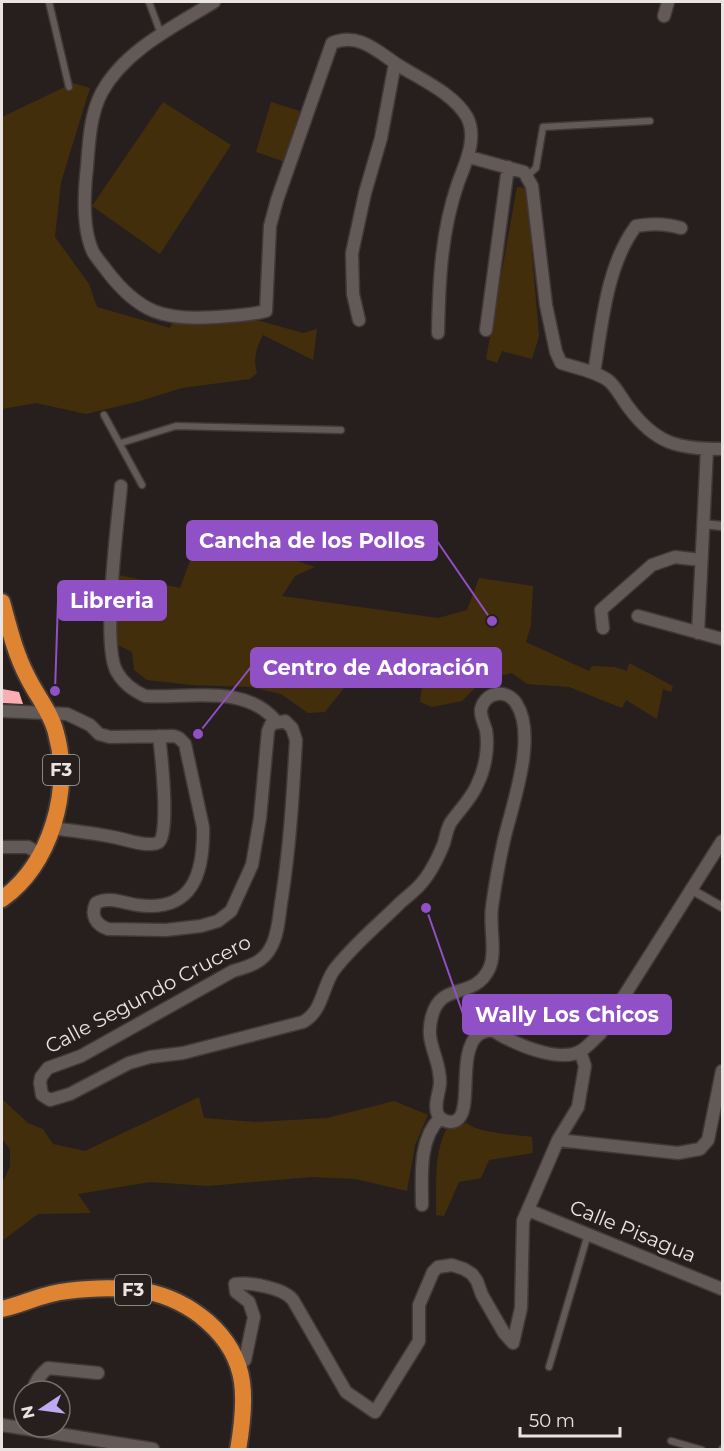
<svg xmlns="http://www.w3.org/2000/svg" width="724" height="1451" font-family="Montserrat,sans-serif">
  <rect width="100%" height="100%" fill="#271f1d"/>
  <path fill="#432e0c" d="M73 83 90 88 61 182 55 237 89 284 97 307 170 328 176 315 225 311 303 333 317 329 313 360 263 335C256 349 253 358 257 373L250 379 182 388 140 401 86 414 36 403 2 409V117Z
    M163 102 231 145 160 254 92 206Z
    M271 102 300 111 285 162 256 152Z
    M517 187 531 189V241L539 336 532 359 502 351 497 363 486 359Z
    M202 528 315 567 295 576 282 596 438 618 467 610 479 578 533 586 531 625 526 642 589 671 592 666 615 667 627 671 629 663 673 686 671 692 663 689 657 719 626 700 622 708 569 687 527 684 512 673 483 680 462 701 432 707 420 702 422 685 417 673 363 664 325 712 308 713 281 694 251 687 191 685 147 680 134 670 132 652 116 644 115 610 119 575 180 588Z
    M199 1097 204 1118 256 1122 327 1118 394 1101 428 1115 415 1145 407 1191 355 1179 312 1177 208 1186 150 1182 78 1194 91 1213 38 1214 2 1241V1179L4 1180 10 1166V1149L2 1139V1099L28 1123 43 1129 53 1144 85 1151Z
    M467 1123C476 1133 518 1135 532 1137L533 1153 489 1160 481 1178 459 1182 444 1216 436 1215C437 1186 433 1156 446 1130Z"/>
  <path fill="#fbaeb1" d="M2 689 19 692 23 704 2 703Z"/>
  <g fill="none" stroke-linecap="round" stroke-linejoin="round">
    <g stroke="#403937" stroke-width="9">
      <path id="service" d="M49 2 69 87
        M149 2 161 34
        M527 176 536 168 543 127 650 121
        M104 415 142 485
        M121 443 176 426 341 430
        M549 1367 588 1234
        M671 1441 702 1450
        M722 1450V1449"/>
    </g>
    <g stroke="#403937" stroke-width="11">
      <path id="pedestrian" d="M703 524 722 526
        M692 890 722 907"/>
    </g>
    <g stroke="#403937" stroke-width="15">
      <path id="minor" d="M214 2C175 26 125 50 102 92 90 114 89 142 87 167 84 193 82 228 93 252 97 259 103 265 107 271 139 313 165 321 217 317 234 316 250 315 266 311L270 226 277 200 332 43C358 32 377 51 398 65 420 79 453 93 467 117 478 138 465 164 458 183 441 232 439 282 438 333
        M664 16 668 2
        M469 157 524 172 532 186 546 305 556 352 561 363C576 368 596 371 609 381 617 388 622 399 629 408 656 444 678 449 722 449
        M359 320 353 294 352 253 365 193 381 138 395 63
        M486 330 508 167
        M594 373C602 325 606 266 636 226 652 223 665 223 681 228
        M121 486C118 522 101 646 117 672 123 683 134 691 145 696 188 699 244 683 276 721
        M638 616 722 639
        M603 628 601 610 652 565 675 557 701 560
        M698 633 707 449
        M2 711 67 714 90 725 99 734 110 737 174 736 179 738 185 744 203 827C204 873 193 913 137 905 123 903 109 896 96 903 90 915 96 925 108 929L166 930 201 926 218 921 231 911 252 865 260 818 268 731 271 724 285 721 292 728 296 740C293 793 290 845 282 897 279 913 279 933 271 947 264 962 248 967 233 971L81 1056 48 1068 41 1077 40 1083 42 1095 50 1100 70 1094 129 1063 150 1057 183 1053 303 1022C323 1011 322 987 334 970 353 945 379 924 401 902 407 897 413 892 418 887 430 875 438 858 444 843 446 836 447 828 451 822 460 809 471 799 477 785 485 769 489 748 486 730 484 723 480 716 481 709 483 701 489 695 497 694 505 693 512 697 516 703 538 736 512 805 504 840 499 862 495 885 492 907 489 925 497 953 489 969 474 1000 441 981 432 1016 424 1043 440 1056 440 1082 440 1092 433 1105 438 1115 442 1121 451 1124 457 1120 473 1110 457 1052 478 1035 482 1032 488 1030 493 1031 498 1033 503 1037 508 1039 526 1048 560 1061 579 1052 587 1048 594 1039 600 1034L722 841
        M53 828C73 831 93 833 113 837 124 839 134 843 145 844 150 844 155 845 159 842 170 833 161 752 159 736
        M2 847H28L40 854
        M558 1140 678 1153 700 1149 708 1140 722 1071
        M422 1205C422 1176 418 1140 440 1118
        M528 1210 722 1289
        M238 1364 245 1360 254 1317 249 1302 236 1292 235 1284C250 1282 284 1288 293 1300L346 1392 375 1412 419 1341V1305L433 1272 438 1267 452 1265 464 1269 472 1274 477 1281 482 1295 504 1333 513 1343 521 1308 523 1221 558 1140 578 1107 585 1066 580 1051
        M33 1391C35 1381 40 1375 48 1368L98 1373
        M2 1425 153 1449"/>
    </g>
    <g stroke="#403937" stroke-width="20">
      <path id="trunk" d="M2 602C9 627 15 653 27 676 36 695 51 712 56 733 72 790 51 864 2 899
        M2 1309C24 1304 44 1293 67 1291 92 1288 120 1287 145 1291 190 1300 235 1334 242 1382 245 1404 242 1427 238 1450"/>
    </g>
    <use href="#service" stroke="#635a57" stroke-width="6"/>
    <use href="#pedestrian" stroke="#635a57" stroke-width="8"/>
    <use href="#minor" stroke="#635a57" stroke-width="12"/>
    <use href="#trunk" stroke="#df8432" stroke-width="16"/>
  </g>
  <g text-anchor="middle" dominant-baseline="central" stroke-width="6" stroke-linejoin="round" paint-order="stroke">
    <g fill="#271f1d" stroke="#afa9a7" stroke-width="1.5">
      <rect x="43" y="755" width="36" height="30" rx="4.5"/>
      <rect x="115" y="1275" width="36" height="30" rx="4.5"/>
    </g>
    <g font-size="18" font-weight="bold" fill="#e9e4e2">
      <text x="61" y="770">F3</text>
      <text x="133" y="1290">F3</text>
    </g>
    <g font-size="20" fill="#e9e4e2" stroke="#271f1d">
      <text transform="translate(148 994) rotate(-28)">Calle Segundo Crucero</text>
      <text transform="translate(633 1231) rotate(22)">Calle Pisagua</text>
    </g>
  </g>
  <path fill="none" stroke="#9151c6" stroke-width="2" d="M492 621L437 541M55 691L58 601M198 734L251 667M426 908L463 1014"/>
  <g fill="#9151c6" stroke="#271f1d" stroke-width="2">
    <circle cx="492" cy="621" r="6"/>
    <circle cx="55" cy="691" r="6"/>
    <circle cx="198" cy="734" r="6"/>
    <circle cx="426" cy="908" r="6"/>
  </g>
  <g fill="#9151c6" stroke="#9151c6" stroke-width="2">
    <rect x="187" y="521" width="250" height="39" rx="6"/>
    <rect x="58" y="581" width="108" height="39" rx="6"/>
    <rect x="251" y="648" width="250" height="39" rx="6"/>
    <rect x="463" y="995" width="208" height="39" rx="6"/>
  </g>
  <g font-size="21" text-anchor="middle" font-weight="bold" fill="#fff">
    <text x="312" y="548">Cancha de los Pollos</text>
    <text x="112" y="608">Libreria</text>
    <text x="376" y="675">Centro de Adoración</text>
    <text x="567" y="1022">Wally Los Chicos</text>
  </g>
  <rect width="724" height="1451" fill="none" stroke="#e9e4e2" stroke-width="6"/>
  <g transform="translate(42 1409) rotate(257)"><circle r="28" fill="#271f1d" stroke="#756e6c" stroke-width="1.5"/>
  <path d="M0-4.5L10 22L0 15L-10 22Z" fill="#bfa9f4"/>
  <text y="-9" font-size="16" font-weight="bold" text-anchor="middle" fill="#e9e4e2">N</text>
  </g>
  <path d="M520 1427v9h100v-9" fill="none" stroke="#e9e4e2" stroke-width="3"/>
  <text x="529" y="1427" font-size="18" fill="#e9e4e2" stroke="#271f1d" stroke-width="4.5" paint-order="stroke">50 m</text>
</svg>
